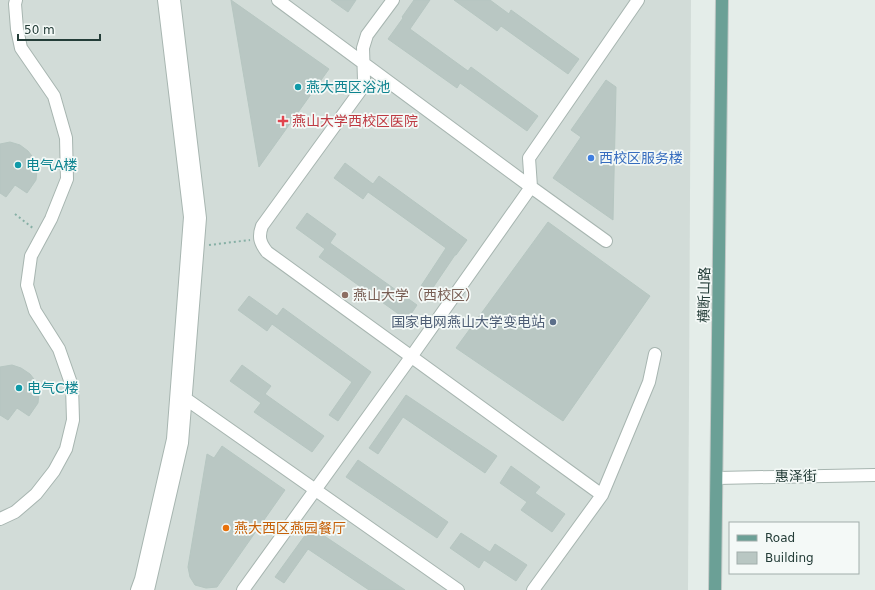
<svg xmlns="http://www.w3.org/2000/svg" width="875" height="590" font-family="'DejaVu Sans','Noto Sans SC',sans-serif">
  <rect width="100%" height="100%" fill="#e4ede9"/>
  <path fill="#d2dcd8" d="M0 0H691L688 590H0Z"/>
  <path fill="#b9c7c3" stroke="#b6c6c1" d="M231 0 329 69 259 167Z
    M331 0H356L348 12Z
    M414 0H430L410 29 468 71 471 67 538 116 527 131 460 83 457 88 388 39 403 18 402 17Z
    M454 0H490L509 14 511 10 579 59 568 74 501 26 497 31Z
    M606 80 616 87 613 220 553 178 581 137 571 130Z
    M10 142 20 145 28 151 35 160 37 170 36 180 27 193 15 185 6 197 0 193V144Z
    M345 163 373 184 379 176 467 240 456 255H455L430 292 421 286 446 248 368 192 363 199 334 178Z
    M307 213 336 234 330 243 417 305 407 320 319 257 325 249 296 228Z
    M548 222 650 296 563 421 456 348Z
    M249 296 277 316 283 308 371 372 338 421 329 415 352 382 272 324 267 331 238 310Z
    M12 365 21 368 30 374 37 383 39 393 38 403 29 416 17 408 8 420 0 415V367Z
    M242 365 271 386 265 394 324 436 312 452 254 412 261 403 230 381Z
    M406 395 497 456 485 473 403 417 378 454 369 448Z
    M222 446 285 490 217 587 206 588 195 585 190 577 188 567 207 454 214 458Z
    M358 460 448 522 437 538 346 477Z
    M511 466 540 487 535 493 565 514 552 532 521 510 527 502 500 483Z
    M311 527 405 590H369L308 549 284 583 275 577Z
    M461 533 490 552 495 544 527 565 516 581 484 560 479 568 450 548Z"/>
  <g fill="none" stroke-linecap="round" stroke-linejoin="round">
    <g stroke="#a7b5b0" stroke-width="14">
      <path id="minor" d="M278 0 531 187 606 241
        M393 0 367 35 363 48 364 80 360 91 262 226C258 237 260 243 267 252L602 495
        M180 399H186L458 590
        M717 478 875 475
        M0 519 15 512 36 494 54 471 66 449 73 420 72 386 59 349 35 311 27 285 31 256 51 219 67 179 66 138 54 96 21 48 17 29 15 4 16 0
        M137 590 141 579 173 439 190 217 164 0
        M148 590 182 443 200 218 174 0
        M243 590 411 357 531 187 529 158 638 0
        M533 590 602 495 649 382 655 354"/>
    </g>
    <g stroke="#c2c9c7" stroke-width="14">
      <path id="major" d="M715 590 722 0"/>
    </g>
    <path stroke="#86afa5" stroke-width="2" stroke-dasharray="2 3" stroke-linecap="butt" d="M15 214 34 229
      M209 245 250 240"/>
    <use href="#minor" stroke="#fff" stroke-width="12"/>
    <use href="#major" stroke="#6ba096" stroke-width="12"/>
  </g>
  <g fill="#0f9aa8" stroke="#f4f9f7" stroke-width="1.5">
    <circle cx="298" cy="87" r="4"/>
    <circle cx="18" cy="165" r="4"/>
    <circle cx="19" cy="388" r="4"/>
  </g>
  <path fill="#e0444e" stroke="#f4f9f7" stroke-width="1.5" d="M281 115h4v4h4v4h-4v4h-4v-4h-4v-4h4z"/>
  <circle fill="#3f7fe0" stroke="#f4f9f7" stroke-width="1.5" cx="591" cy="158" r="4"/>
  <circle fill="#8d6e63" stroke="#f4f9f7" stroke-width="1.5" cx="345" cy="295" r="4"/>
  <circle fill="#5c6f8a" stroke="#f4f9f7" stroke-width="1.5" cx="553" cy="322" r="4"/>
  <circle fill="#e8710a" stroke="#f4f9f7" stroke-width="1.5" cx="226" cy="528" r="4"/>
  <g text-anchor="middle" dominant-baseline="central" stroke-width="3.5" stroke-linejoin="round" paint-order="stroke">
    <g font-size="14" fill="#0d838f" stroke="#f4f9f7" text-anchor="start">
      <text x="306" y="87">燕大西区浴池</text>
      <text x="26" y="165">电气A楼</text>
      <text x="27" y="388">电气C楼</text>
    </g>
    <g font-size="14" fill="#be3a42" stroke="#f4f9f7" text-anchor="start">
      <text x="292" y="121">燕山大学西校区医院</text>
    </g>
    <g font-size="14" fill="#366cbe" stroke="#f4f9f7" text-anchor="start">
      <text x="599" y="158">西校区服务楼</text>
    </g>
    <g font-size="14" fill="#785e54" stroke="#f4f9f7" text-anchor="start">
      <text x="353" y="295">燕山大学（西校区）</text>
    </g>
    <g font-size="14" fill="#243d38" stroke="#f4f9f7">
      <text transform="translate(704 295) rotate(-89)">横断山路</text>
      <text transform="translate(796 476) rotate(-1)">惠泽街</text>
    </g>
    <g font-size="14" fill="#4e5e75" stroke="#f4f9f7" text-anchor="end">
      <text x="545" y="322">国家电网燕山大学变电站</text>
    </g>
    <g font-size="14" fill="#c56008" stroke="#f4f9f7" text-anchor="start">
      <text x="234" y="528">燕大西区燕园餐厅</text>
    </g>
  </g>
  <rect x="729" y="522" width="130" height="52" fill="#f4f9f7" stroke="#a1aeab"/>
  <rect x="737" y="535" width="20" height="6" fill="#6ba096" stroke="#a1aeab"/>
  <text x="765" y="542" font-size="12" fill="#243d38">Road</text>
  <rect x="737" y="552" width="20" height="12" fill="#b9c7c3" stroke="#a1aeab"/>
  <text x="765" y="562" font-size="12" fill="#243d38">Building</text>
  <path d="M18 34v6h82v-6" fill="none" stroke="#243d38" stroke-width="2"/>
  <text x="24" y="34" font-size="12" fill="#243d38" stroke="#f4f9f7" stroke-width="3" paint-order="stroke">50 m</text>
</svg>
